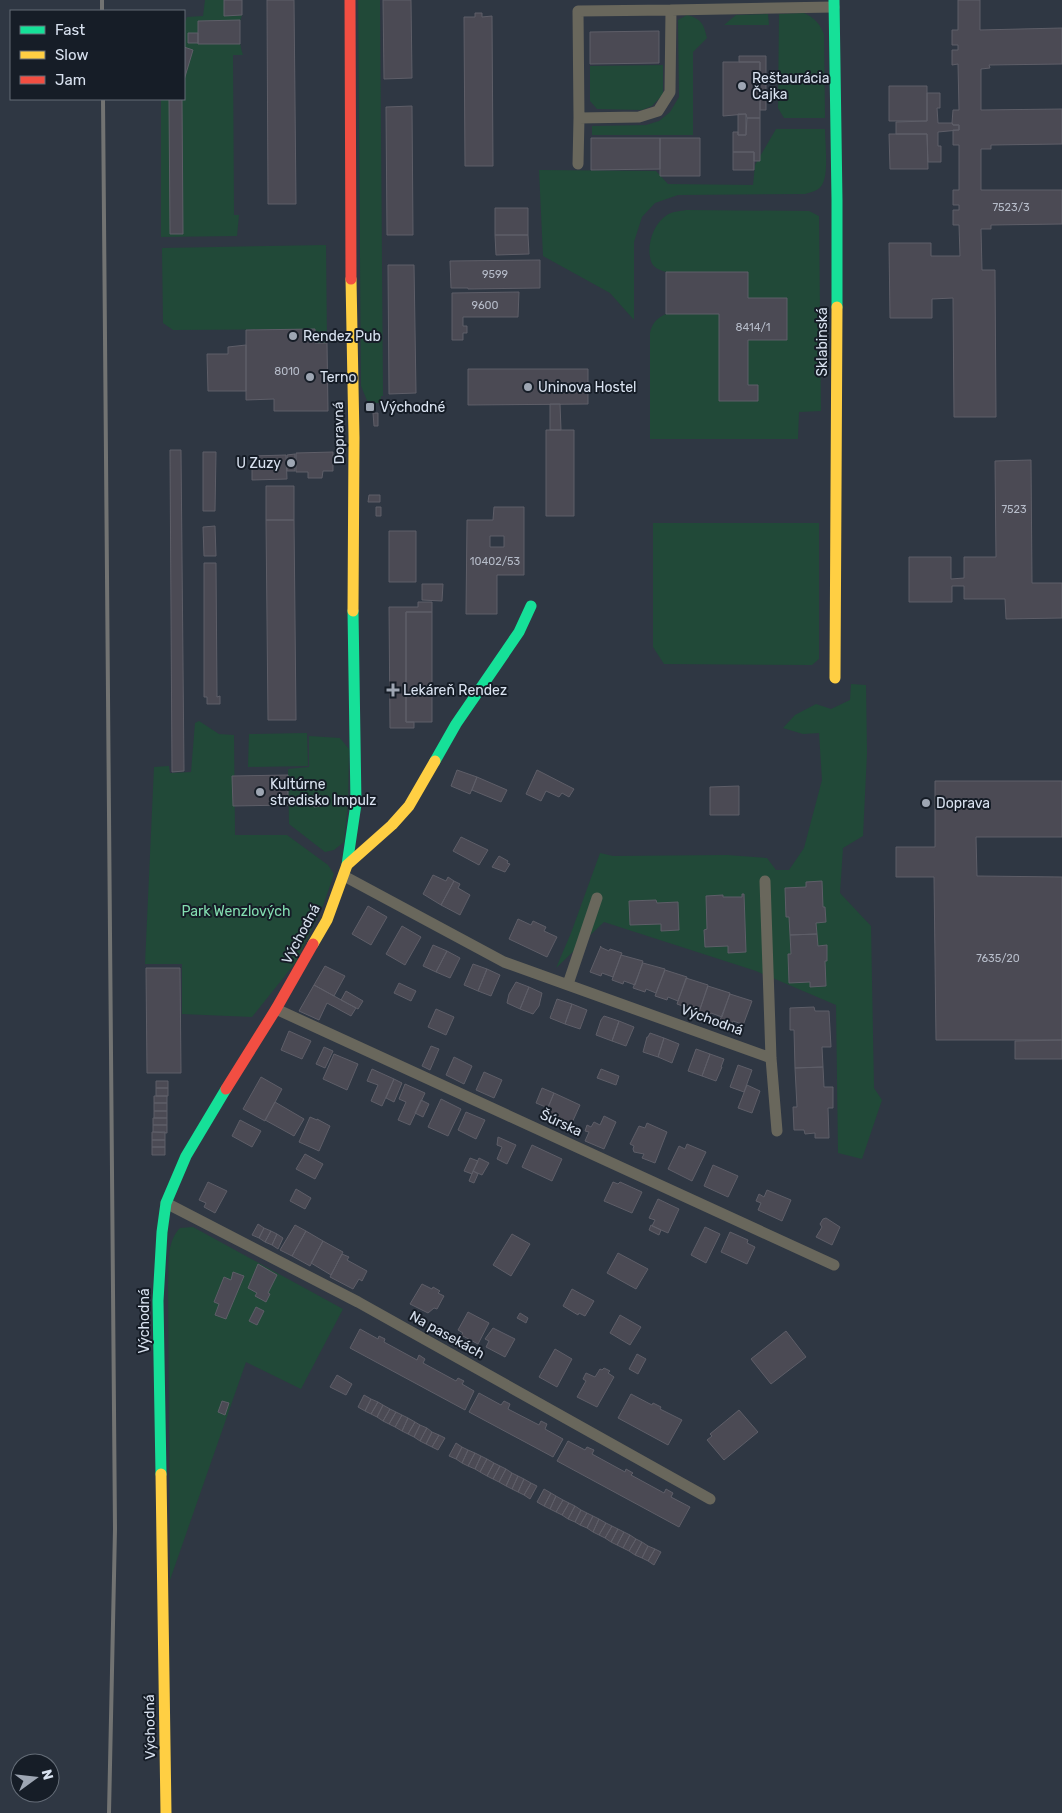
<svg xmlns="http://www.w3.org/2000/svg" width="1062" height="1813" font-family="Rubik,sans-serif">
  <rect width="100%" height="100%" fill="#2f3743"/>
  <path fill="#214938" d="M205 0H224V16L242 15C237 27 239 43 243 55H233L234 215H239L237 236 161 237V99H184V25L187 17 203 16Z
    M358 0H380L383 396H381V403H368L361 386Z
    M804 13C815 18 820 24 824 34L825 118H784L778 108 779 14Z
    M768 14 769 25H724L736 15Z
    M687 15C702 19 704 25 707 38L693 52V135H592V126L646 125 659 121 670 112 679 97 678 20Z
    M663 65V94L652 106 642 110 597 109 590 101V66Z
    M776 129H825C825 143 829 174 822 185 818 191 812 192 805 194L678 195 655 203 642 217 634 242V320L610 293 543 256 539 170 656 171 668 184 753 185 755 165Z
    M686 210 809 211 819 216 821 411 799 412 798 439H650V333C652 323 657 318 666 314V272C660 270 653 268 651 261 646 246 653 224 667 215 671 212 680 211 686 210Z
    M326 245 327 343H315V329L173 330 163 323 162 248Z
    M653 523H819V659L812 665 664 664 653 647Z
    M851 684 866 685 867 753 863 836 843 848 840 893 871 926 874 1088 882 1100 862 1159 838 1153 836 1005 756 971 604 922 556 968 571 933 600 853 613 856 727 855 767 858 776 870H789L804 848 822 780 819 733 803 734 783 728 795 715 816 704 831 709 850 700Z
    M199 721 219 734 234 735 235 835H287L328 865 334 874 323 906 296 962 252 1017 182 1014V964H145L154 767 169 766 170 773 191 772 195 723Z
    M307 733 308 766 248 767 249 734Z
    M309 736 340 738 349 749 348 802 344 842 334 850 325 852 289 824 288 769 309 767Z
    M193 1227 343 1309 301 1389 246 1362 170 1580 168 1285C169 1266 166 1242 180 1228Z"/>
  <path fill="#4b4a54" stroke="#5e5e68" fill-rule="evenodd" d="M224 0H242V15L224 16Z
    M267 0H294L296 204H268Z
    M383 0H411L412 78 384 79Z
    M958 0H980V30L1062 28V64L989 65 990 68 981 69V110L1062 109V144L991 145V149H981V190H1062V224L991 225V229H981L982 270H995L996 417H954L953 298 932 299V318H890L889 243H931V256H960L959 225H953V210H959V205H953V190H959V145H953V130H959V125H953L952 123 953 110H959L958 64 952 65V50H958V45H952V30H958Z
    M475 13H482V17L492 16 493 166H465L464 17H475Z
    M240 20V44H198V21Z
    M659 31V63L590 64V32Z
    M188 33H198V43H188Z
    M184 47 193 50 184 80Z
    M739 56H766V110H760V62H739Z
    M723 62H760V118H747L746 114 723 116Z
    M889 86H927V121H889Z
    M927 93H940V108H937L938 123H952L953 125H959V130L938 132V146H941V162H928L927 134H896V122L927 121Z
    M169 99H182L183 234H170Z
    M412 106 413 235H387L386 107Z
    M738 114H746V135H738Z
    M747 118H760V161H754V152H733V132H738V135H746Z
    M889 134H927L928 169H890Z
    M591 138H660V169L591 170Z
    M660 138H700V176H660Z
    M733 152H754V170H733Z
    M495 208H528V235H495Z
    M495 235H528L529 254 496 255Z
    M540 260V288L468 289V288H451L450 261Z
    M388 265H414L416 393 389 394Z
    M666 272H748V298H787V340H748V385H758V401H719V314H666Z
    M519 292 518 317H463V326H467V333H463V340H452V293Z
    M315 329V343H327L328 411H274V399L246 400V330Z
    M246 345V391H208L207 354H228V347Z
    M468 369H588V404L468 405Z
    M550 404H560L561 430H550Z
    M373 413H378V426H374Z
    M546 430H574V516H546Z
    M170 450H181L184 771 172 772Z
    M203 452H216L215 511H203Z
    M333 452V471H323L322 478H308V472H296V453Z
    M295 454V471H287V455Z
    M286 455 287 479 252 480V456Z
    M1031 460 1032 583H1062V618L1006 619 1005 599H964V586H952V602H909V557H951V579L964 578V557H996L995 461Z
    M266 486H294V520H266Z
    M369 495H380V502H368Z
    M376 507H381V516H376Z
    M494 507H524V575H497V614H466L467 520H493ZM490 536H504V547H490Z
    M266 520H294L296 720H268Z
    M215 526 216 556H204L203 527Z
    M389 531H416V582H389Z
    M204 563H216L217 697 220 696V704H207V697H204Z
    M422 584H443L442 601 422 600Z
    M418 602H432V612H406V722H414V728H390L389 607H418Z
    M406 612H432V722H406Z
    M457 770 477 777 470 794 451 786Z
    M537 770 574 789 569 797 562 793 559 797 546 791 541 801 526 794Z
    M288 775V805L233 806 232 776Z
    M477 777 507 790 501 802 472 790Z
    M935 781H1062V837H976L977 876 1062 877V1040H936L934 877H896V847H935Z
    M739 786V815H710V787Z
    M320 795 322 806 314 807 312 796Z
    M461 837 488 850 479 865 453 851Z
    M499 856 508 861 507 863 510 864 505 872 492 867Z
    M433 875 446 881 448 877 454 881 441 905 423 894Z
    M454 881 460 884 458 888 470 895 460 915 441 905Z
    M822 881 823 907H825L826 922 816 923 817 934 790 935 789 917H786L785 888 806 887V882Z
    M742 894H744L746 952 728 953V946L705 947 704 930 707 929 706 896 723 895V897H742Z
    M656 900 657 903 678 902 679 930 661 931V924L630 925 629 901Z
    M368 906 387 917 371 945 352 934Z
    M518 919 531 925 533 921 546 927 544 931 557 937 547 957 509 939Z
    M402 926 421 937 405 965 386 954Z
    M817 934 818 946 827 945V961H825L826 986 810 987V982L789 983 788 954H791L790 935Z
    M433 945 447 951 436 972 423 966Z
    M601 946 600 947 609 951 610 949 622 953 613 977 602 973 601 976 590 972Z
    M447 951 460 958 450 978 436 972Z
    M621 955 643 961 635 985 624 981 623 984 612 980Z
    M643 963 665 969 656 993 646 989 645 992 633 988Z
    M473 964 487 969 478 991 464 985Z
    M325 966 345 976 334 996 314 985Z
    M146 968H180L181 1073H147Z
    M487 969 500 975 491 996 478 991Z
    M665 970 687 977 678 1001 668 997 667 1000 655 996Z
    M686 978 708 985 700 1009 690 1005 688 1008 677 1004Z
    M516 982 529 987 520 1009 507 1003 509 994Z
    M399 983 416 991 411 1001 394 993Z
    M314 985 356 1008 351 1016 327 1003 319 1020 299 1011Z
    M708 986 730 993 722 1017 711 1013 710 1016 699 1012Z
    M529 987 542 993 539 1006 533 1014 520 1009Z
    M346 991 363 1001 358 1009 341 1000Z
    M730 994 752 1001 742 1028V1024L733 1021 732 1024 720 1020Z
    M557 999 572 1004 565 1024 550 1018Z
    M572 1004 587 1010 580 1029 565 1024Z
    M814 1007 815 1011H829L831 1047H822L823 1067 795 1068 794 1030H790V1008Z
    M436 1009 454 1017 446 1035 428 1027Z
    M604 1016 619 1021 612 1041 596 1035 601 1020Z
    M619 1021 634 1027 626 1046 612 1041Z
    M289 1031 311 1041 302 1059 281 1050Z
    M650 1033 664 1038 658 1057 643 1052 647 1037H648Z
    M664 1038 679 1044 672 1063 658 1057Z
    M1062 1040V1059H1015V1041Z
    M431 1046 439 1049 430 1070 422 1066Z
    M324 1047 333 1051 325 1068 316 1064Z
    M696 1049 710 1054 702 1076 688 1071Z
    M334 1054 358 1064 347 1090 323 1079Z
    M710 1054 724 1059 721 1067H722L716 1081 702 1076Z
    M454 1057 472 1066 464 1084 446 1075Z
    M738 1065 752 1070 744 1092 730 1087Z
    M823 1067 824 1087H833V1108H828L829 1138H815V1133L805 1134 804 1130H794L793 1107H797L795 1068Z
    M372 1069 394 1079 382 1106 371 1101 378 1085 367 1081Z
    M601 1069 619 1076 616 1085 597 1078Z
    M484 1072 502 1080 494 1098 476 1090Z
    M261 1077 282 1089 265 1121 243 1109Z
    M394 1079 402 1083 394 1102 386 1098Z
    M156 1081H168V1088H156Z
    M405 1084 425 1093 410 1125 398 1120 406 1102 399 1099Z
    M747 1085 760 1091 752 1113 738 1108Z
    M156 1088H168V1096H156Z
    M542 1088 554 1093 548 1108 536 1103Z
    M554 1093 580 1105 571 1125 545 1114Z
    M154 1096H167V1103H154Z
    M441 1099 461 1109 448 1136 428 1127Z
    M421 1100 429 1104 423 1117 415 1113Z
    M275 1102 304 1119 294 1136 265 1120Z
    M154 1103H167V1111H154Z
    M154 1111H167V1118H154Z
    M466 1112 485 1120 476 1139 458 1130Z
    M604 1116 616 1122 604 1149 585 1141 589 1132 585 1131 587 1125 591 1127 594 1122 600 1125Z
    M310 1117 317 1120V1119L330 1126 319 1151 299 1142Z
    M153 1118H167V1125H153Z
    M240 1120 261 1131 252 1147 232 1136Z
    M647 1123 667 1132 655 1163 642 1158 644 1154 634 1152 633 1149 634 1146 630 1144 639 1126 645 1128Z
    M153 1125H167V1133L153 1132Z
    M152 1132H165V1140H152Z
    M498 1137 516 1145 507 1164 497 1159 502 1147 497 1145Z
    M152 1140H165V1147H152Z
    M687 1144 706 1152 692 1181 668 1169 679 1146 685 1149Z
    M532 1145 562 1159 552 1181 522 1167Z
    M152 1147H165V1155H152Z
    M305 1154 323 1164 315 1179 296 1169Z
    M470 1158 478 1161 472 1174 464 1171Z
    M479 1158 489 1163 482 1175 473 1171Z
    M713 1165 738 1176 728 1197 704 1186Z
    M473 1171 478 1174 474 1183 469 1181Z
    M208 1182 227 1191 215 1213 204 1207 206 1203 199 1200Z
    M613 1182 618 1184 620 1182 642 1192 632 1213 604 1201Z
    M296 1189 311 1198 305 1209 290 1201Z
    M767 1190 791 1200 782 1221 758 1210 761 1203 756 1201 759 1194 764 1197Z
    M658 1199 679 1209 668 1233 652 1226 655 1220 649 1218Z
    M826 1218 840 1227 832 1245 816 1237 822 1227 820 1224 823 1219Z
    M258 1224 264 1228 259 1238 252 1235Z
    M295 1225 306 1231 292 1256 280 1250Z
    M651 1225 661 1230 659 1235 649 1230Z
    M705 1227 720 1234 706 1263 691 1255Z
    M264 1228 271 1231 265 1242 259 1238Z
    M271 1231 277 1234 272 1245 265 1242Z
    M306 1231 323 1241 310 1266 292 1256Z
    M730 1232 748 1240 747 1243 755 1247 747 1264 721 1252Z
    M277 1234 283 1238 278 1249 272 1245Z
    M512 1234 530 1244 511 1276 493 1265Z
    M323 1241 343 1252 331 1275 311 1263Z
    M618 1253 648 1269 636 1289 607 1273Z
    M342 1254 349 1257 347 1260 367 1271 362 1281 359 1279 353 1289 330 1277Z
    M258 1264 277 1275 268 1293 270 1294 266 1302 255 1296 257 1293 248 1288Z
    M233 1272 244 1276 226 1319 215 1315 219 1304 214 1302 224 1277 231 1280Z
    M422 1284 432 1289 433 1287 440 1291 438 1293 444 1296 437 1309 434 1308 428 1313 410 1304Z
    M572 1289 594 1301 585 1316 579 1313 578 1315 563 1306Z
    M256 1307 264 1311 257 1325 249 1321Z
    M468 1312 489 1323 478 1344 461 1335 463 1333 458 1330Z
    M520 1313 528 1318 526 1323 517 1318Z
    M620 1315 641 1327 630 1345 610 1333Z
    M493 1328 515 1339 505 1357 486 1347 489 1341 485 1339Z
    M360 1329 378 1339 379 1336 385 1339 384 1342 417 1360 419 1355 425 1359 423 1363 456 1381 458 1378 464 1381 462 1384 474 1391 465 1410 350 1348Z
    M786 1331 806 1357 771 1384 751 1359Z
    M555 1349 572 1359 557 1387 539 1377Z
    M637 1354 646 1359 638 1374 629 1369Z
    M604 1368 610 1371 608 1373 614 1377 597 1407 577 1397 586 1381 583 1379 586 1373 595 1377 600 1369 602 1370Z
    M337 1375 352 1384 346 1395 330 1387Z
    M479 1393 501 1405 504 1401 510 1404 508 1409 539 1425 541 1421 547 1424 545 1429 563 1439 553 1457 469 1412Z
    M631 1394 652 1405 653 1403 661 1407 660 1409 682 1420 668 1445 618 1418Z
    M364 1395 371 1399 365 1411 358 1407Z
    M371 1399 378 1402 371 1414 365 1411Z
    M222 1401 229 1403 225 1415 218 1412Z
    M378 1402 383 1405 377 1417 371 1414Z
    M383 1405 390 1409 383 1421 377 1417Z
    M390 1409 396 1412 389 1424 383 1421Z
    M739 1410 758 1432 724 1460 707 1440 712 1436 710 1434Z
    M396 1412 402 1415 395 1427 389 1424Z
    M402 1415 408 1418 402 1431 395 1427Z
    M408 1418 415 1422 408 1434 402 1431Z
    M415 1422 420 1425 414 1437 408 1434Z
    M420 1425 427 1428 420 1441 414 1437Z
    M427 1428 432 1432 426 1444 420 1441Z
    M432 1432 439 1435 432 1447 426 1444Z
    M439 1435 445 1438 438 1450 432 1447Z
    M568 1441 585 1450 587 1447 594 1450 592 1454 625 1472 626 1469 633 1473 631 1475 664 1493 666 1489 673 1493 671 1497 690 1507 679 1527 557 1461Z
    M456 1443 462 1447 456 1459 449 1456Z
    M462 1447 468 1450 462 1463 456 1459Z
    M468 1450 475 1453 468 1466 462 1463Z
    M475 1453 481 1456 475 1469 468 1466Z
    M481 1456 487 1459 480 1472 475 1469Z
    M487 1459 494 1463 487 1476 480 1472Z
    M494 1463 500 1466 493 1479 487 1476Z
    M500 1466 506 1469 499 1482 493 1479Z
    M506 1469 512 1473 506 1486 499 1482Z
    M512 1473 518 1476 512 1489 506 1486Z
    M518 1476 524 1479 518 1492 512 1489Z
    M524 1479 531 1483 524 1495 518 1492Z
    M531 1483 537 1486 530 1499 524 1495Z
    M544 1489 551 1493 544 1506 537 1502Z
    M551 1493 556 1496 550 1509 544 1506Z
    M556 1496 563 1500 556 1512 550 1509Z
    M563 1500 569 1503 562 1515 556 1512Z
    M569 1503 575 1506 568 1519 562 1515Z
    M575 1506 581 1510 575 1522 568 1519Z
    M581 1510 587 1513 580 1525 575 1522Z
    M587 1513 593 1516 587 1528 580 1525Z
    M593 1516 599 1519 593 1532 587 1528Z
    M599 1519 606 1523 599 1535 593 1532Z
    M606 1523 612 1526 605 1538 599 1535Z
    M612 1526 618 1529 611 1542 605 1538Z
    M618 1529 624 1532 617 1545 611 1542Z
    M624 1532 630 1535 623 1548 617 1545Z
    M630 1535 636 1539 629 1551 623 1548Z
    M636 1539 642 1542 635 1555 629 1551Z
    M642 1542 648 1546 642 1558 635 1555Z
    M648 1546 655 1549 648 1561 642 1558Z
    M655 1549 661 1552 654 1565 648 1561Z"/>
  <g fill="none" stroke-linecap="round" stroke-linejoin="round">
    <path stroke="#69675c" stroke-width="11" d="M671 10 670 92 658 111 639 117 579 118 578 11Z
      M671 10 834 7
      M578 164 579 118
      M344 876 504 962 771 1058
      M765 881 771 1058 777 1131
      M568 984 597 898
      M276 1009 834 1265
      M166 1203 358 1302 710 1499"/>
    <path stroke="#16e098" stroke-width="11" d="M834 0 837 200V307
      M435 761 456 724 519 632 531 606
      M347 865 356 804 353 611
      M161 1474 158 1301 162 1232 166 1203 186 1156 226 1089"/>
    <path stroke="#ffcf43" stroke-width="11" d="M351 279 354 438 353 611
      M835 678 837 307
      M313 944 327 920 347 865 392 825 409 806 435 761
      M161 1474 166 1813"/>
    <path stroke="#f24e42" stroke-width="11" d="M350 0 351 279
      M226 1089 276 1009 313 944"/>
    <path stroke="#727372" stroke-width="4" d="M102 0V11
      M103 99 115 1529 109 1813"/>
  </g>
  <g fill="#9ea6b3" stroke="#161d27" stroke-width="2">
    <circle cx="742" cy="86" r="5"/>
    <circle cx="293" cy="336" r="5"/>
    <circle cx="310" cy="377" r="5"/>
    <circle cx="528" cy="387" r="5"/>
    <rect x="365" y="402" width="10" height="10" rx="2.5"/>
    <circle cx="291" cy="463" r="5"/>
    <path d="M390.5 682.5h5v5h5v5h-5v5h-5v-5h-5v-5h5z"/>
    <circle cx="260" cy="792" r="5"/>
    <circle cx="926" cy="803" r="5"/>
  </g>
  <g text-anchor="middle" dominant-baseline="central" stroke-width="4" stroke-linejoin="round" paint-order="stroke">
    <g font-size="11" fill="#b6bcc9">
      <text x="1011" y="207">7523/3</text>
      <text x="495" y="274">9599</text>
      <text x="485" y="305">9600</text>
      <text x="753" y="327">8414/1</text>
      <text x="287" y="371">8010</text>
      <text x="1014" y="509">7523</text>
      <text x="495" y="561">10402/53</text>
      <text x="998" y="958">7635/20</text>
    </g>
    <g font-size="14" fill="#d9e2f0" stroke="#161d27" text-anchor="start">
      <text x="752" y="78">Reštaurácia<tspan x="752" dy="16">Čajka</tspan></text>
      <text x="303" y="336">Rendez Pub</text>
      <text x="320" y="377">Terno</text>
      <text x="538" y="387">Uninova Hostel</text>
      <text x="380" y="407">Východné</text>
      <text x="281" y="463" text-anchor="end">U Zuzy</text>
      <text x="403" y="690">Lekáreň Rendez</text>
      <text x="270" y="784">Kultúrne<tspan x="270" dy="16">stredisko Impulz</tspan></text>
      <text x="936" y="803">Doprava</text>
    </g>
    <g font-size="14" fill="#d9e2f0" stroke="#161d27">
      <text transform="translate(822 342) rotate(-90)">Sklabinská</text>
      <text transform="translate(339 433) rotate(-91)">Dopravná</text>
      <text transform="translate(301 934) rotate(-62)">Východná</text>
      <text transform="translate(712 1020) rotate(20)">Východná</text>
      <text transform="translate(561 1123) rotate(25)">Šúrska</text>
      <text transform="translate(144 1321) rotate(-90)">Východná</text>
      <text transform="translate(447 1335) rotate(29)">Na pasekách</text>
      <text transform="translate(150 1727) rotate(-91)">Východná</text>
    </g>
    <g font-size="14" fill="#84deb1" stroke="#161d27">
      <text x="236" y="911">Park Wenzlových</text>
    </g>
  </g>
  <rect x="10" y="10" width="175" height="90" fill="#161d27" stroke="#646c77"/>
  <rect x="20" y="26" width="25" height="8" fill="#16e098" stroke="#646c77"/>
  <text x="55" y="35" font-size="15" fill="#d9e2f0">Fast</text>
  <rect x="20" y="51" width="25" height="8" fill="#ffcf43" stroke="#646c77"/>
  <text x="55" y="60" font-size="15" fill="#d9e2f0">Slow</text>
  <rect x="20" y="76" width="25" height="8" fill="#f24e42" stroke="#646c77"/>
  <text x="55" y="85" font-size="15" fill="#d9e2f0">Jam</text>
  <g transform="translate(35 1778) rotate(75)"><circle r="24" fill="#161d27" stroke="#646c77"/>
  <path d="M0-4L9 19L0 12L-9 19Z" fill="#9ea6b3"/>
  <text y="-8" font-size="14" font-weight="bold" text-anchor="middle" fill="#d9e2f0">N</text>
  </g>
</svg>
